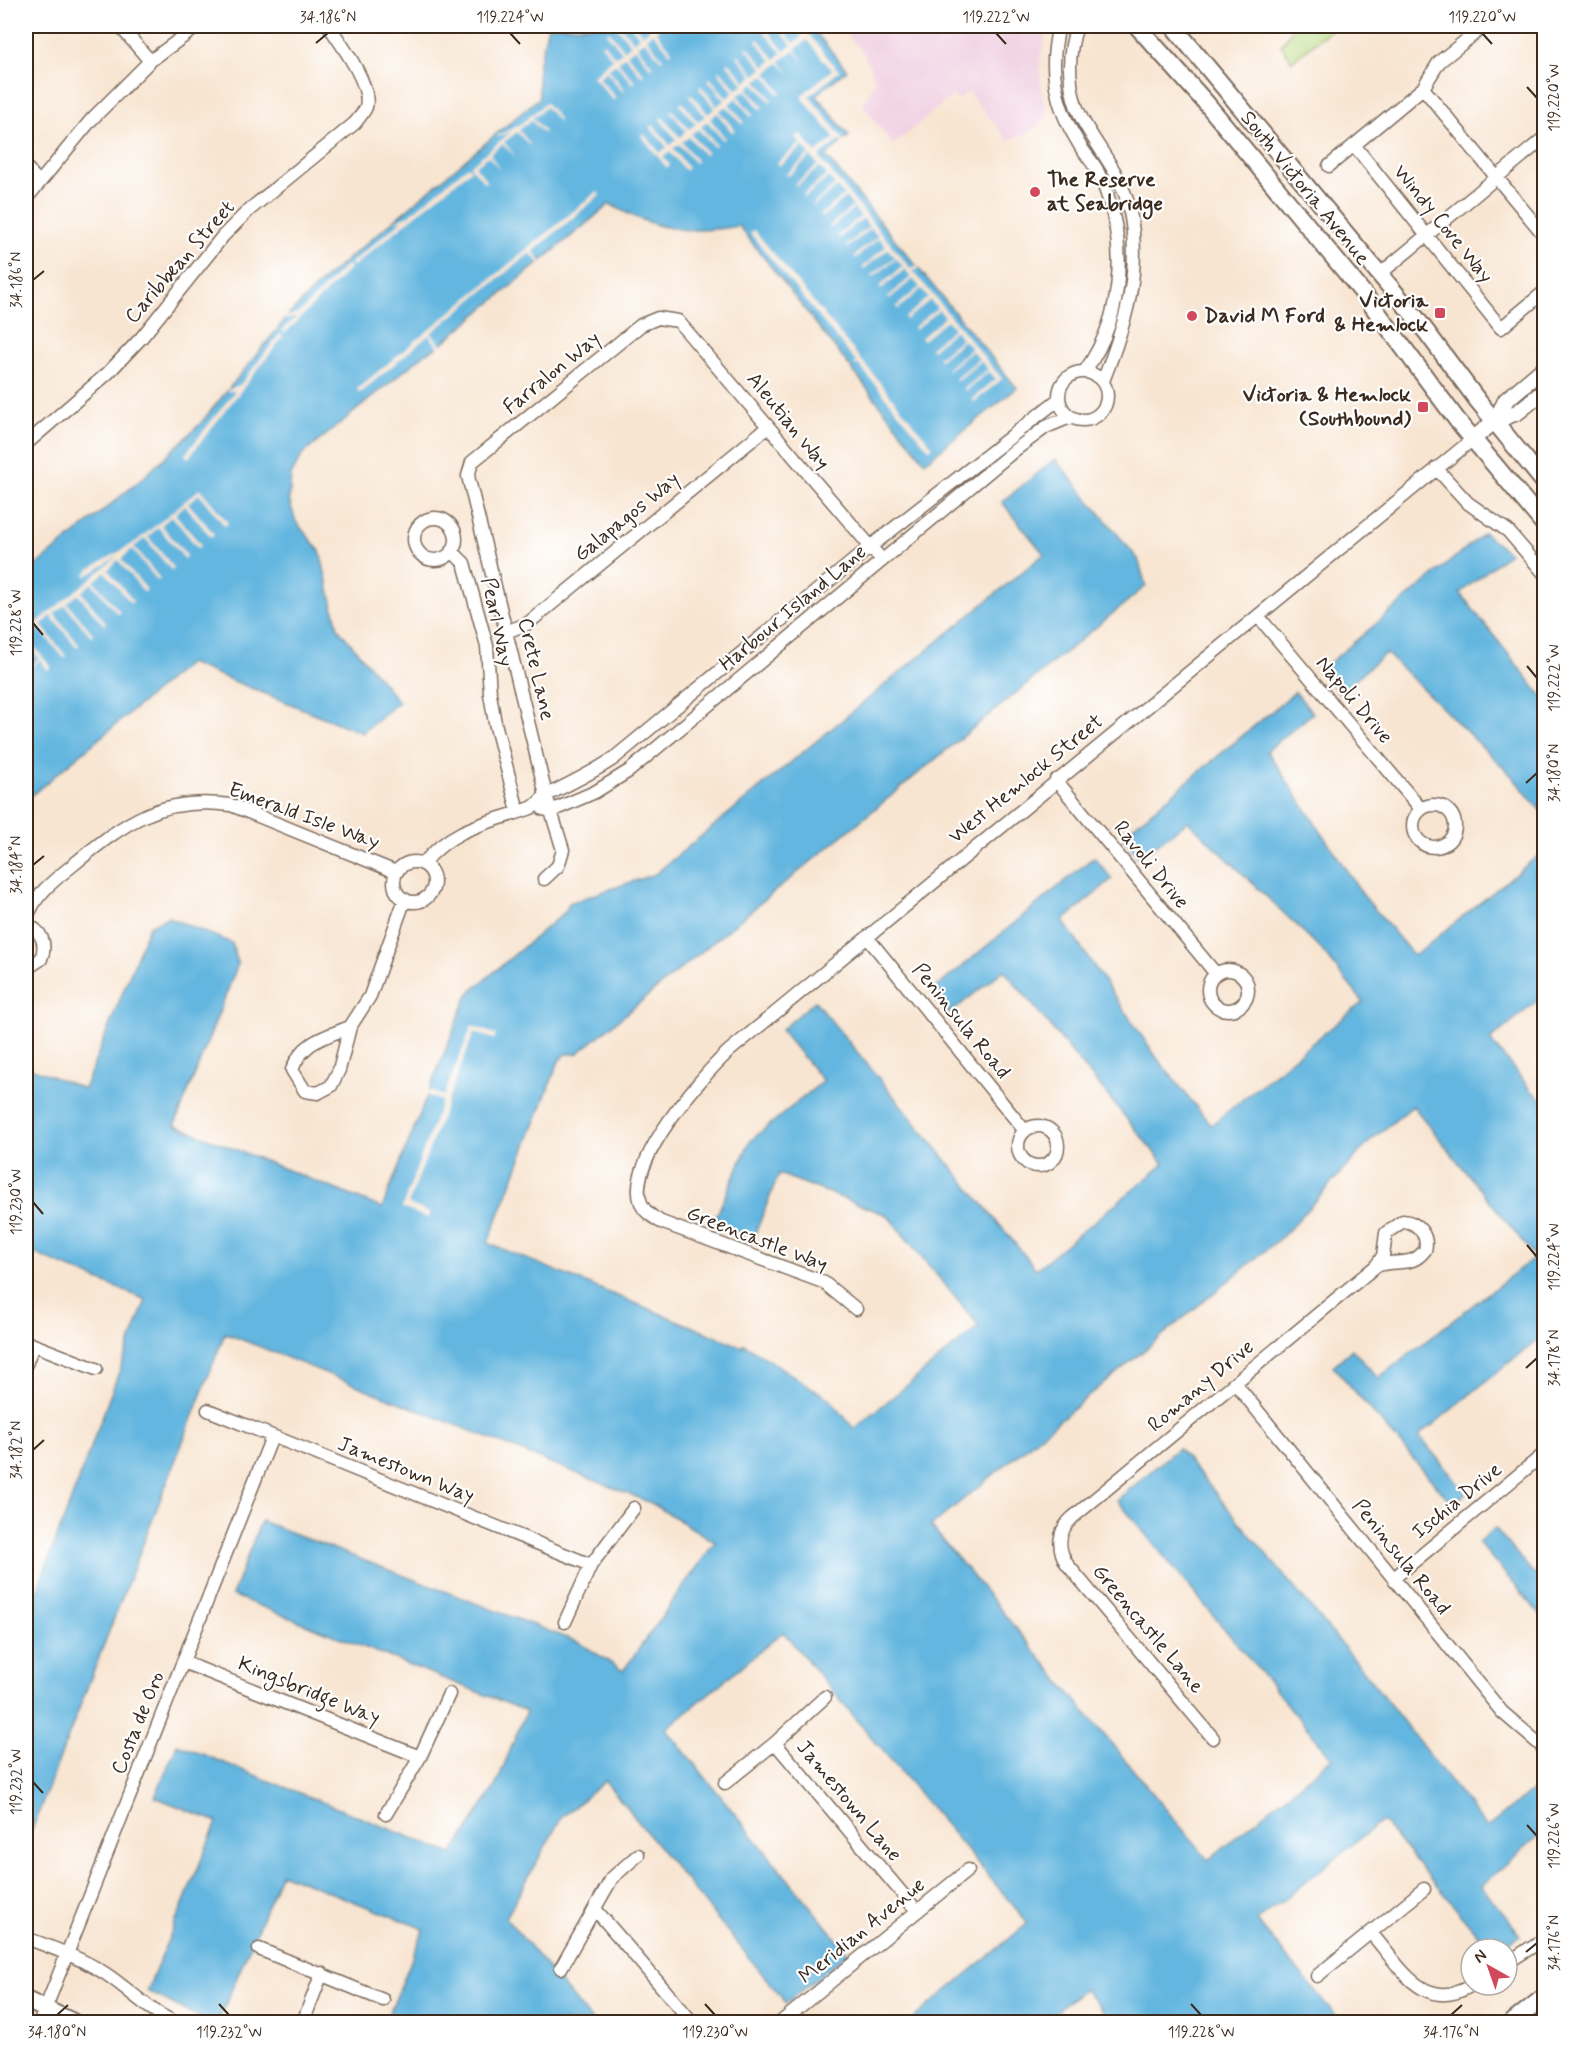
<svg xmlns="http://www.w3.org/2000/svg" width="1570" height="2048" font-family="Mynerve,sans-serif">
  <rect width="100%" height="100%" fill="#fff"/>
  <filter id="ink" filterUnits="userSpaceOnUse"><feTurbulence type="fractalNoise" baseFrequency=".0167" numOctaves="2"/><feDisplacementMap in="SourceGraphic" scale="12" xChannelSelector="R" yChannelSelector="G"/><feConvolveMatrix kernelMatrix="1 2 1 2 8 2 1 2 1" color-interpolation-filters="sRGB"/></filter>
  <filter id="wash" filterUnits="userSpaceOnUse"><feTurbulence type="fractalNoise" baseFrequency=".008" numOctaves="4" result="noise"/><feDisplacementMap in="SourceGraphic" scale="24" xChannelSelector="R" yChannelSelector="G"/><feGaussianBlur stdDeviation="1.35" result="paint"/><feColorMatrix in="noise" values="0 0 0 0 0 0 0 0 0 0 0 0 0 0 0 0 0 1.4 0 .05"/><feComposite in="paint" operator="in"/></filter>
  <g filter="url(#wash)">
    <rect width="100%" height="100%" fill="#f8e5d1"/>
    <path fill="#f1d0e2" d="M839 26H1047L1040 61 1041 89 1048 116 1025 135 1008 140 968 92 958 100 953 95 893 145 863 105 876 80 862 51Z"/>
    <path fill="#b7d87f" stroke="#79814e" stroke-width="1.5" d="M1294 26H1336L1292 61 1281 45Z"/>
    <path fill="#63b6df" stroke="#4f707e" stroke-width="1.5" d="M548 26H810L847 70 816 95 849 136 826 156 1017 388 925 462 739 226C687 235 655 230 610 204L436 348 426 353 303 454 291 475 289 500 296 522 320 551 338 628 399 702 362 733 189 663 26 800V574L144 477 200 424 288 316 323 280 539 98 538 67Z
      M1055 459 1138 559 1146 586 577 1054H565L559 1061 488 1243 742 1347 744 1344 831 1400 854 1429 979 1326 887 1215 779 1174 753 1239 713 1223 750 1141 823 1081 781 1030 815 1001 1036 1269 1164 1164 1004 970 949 1014 931 992 1094 857 1112 879 1063 921 1159 1061 1211 1125 1363 1002 1320 948 1188 821 1139 858 1122 836 1295 692 1313 713 1267 751 1363 895 1414 956 1544 851V995L1490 1040 1530 1089 1544 1102V1334L1419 1436 1466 1493 1452 1504 1333 1366 1352 1349 1378 1378 1535 1257 1413 1106 1371 1140 1284 1235 931 1526 1208 1860 1332 1758 1117 1500 1178 1448 1362 1669 1487 1828 1544 1781V1831L1481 1886 1521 1935 1498 1949H1490L1382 1821 1257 1921 1341 2022H1113L1084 1989 1043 2022H909L1028 1923 783 1632 666 1729 848 1953 786 2003 605 1781 561 1818 506 1918 593 2022H386L424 1929 281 1873 218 2022H208L147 1991 217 1822 155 1797 177 1744 452 1854 496 1785 526 1711 232 1595 261 1521 580 1643 623 1671 715 1542 651 1503 225 1333 26 1845V1620L146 1300 26 1250V1066L84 1089 149 926 168 917 232 943 238 964 175 1125 382 1208 468 994 566 911 569 903 655 874 1044 554 1002 502Z
      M1484 533 1509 553 1460 593 1544 699V815L1510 774 1386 653 1339 693 1321 670Z
      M1495 1528 1534 1574 1544 1566V1619L1478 1542Z"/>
    <path fill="#f8e5d1" d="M616 26H620L634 42 640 37 631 26H635L643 35 650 29 647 26H661L656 31 672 51 670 53 653 32 646 38 663 59 661 60 644 40 637 46 653 67 651 68 635 48 627 54 644 74 642 76 625 56 618 62 635 82 633 84 616 64 608 69 625 90 623 92 606 71 599 78 616 98 613 100 593 76 613 59 601 44 603 43 615 57 622 52 607 33 609 31 624 50 631 44Z
      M776 26H779L794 43 802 37 793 26H802L839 71 809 96 844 140 842 143 839 140 820 156V159L910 268 917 266 919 269 913 271 1002 379 974 402 972 399 996 379 989 371 965 391 964 389 988 369 981 361 957 381 955 379 979 359 972 351 948 370 947 369 971 348 964 340 940 360 938 358 962 338 955 330 932 350 930 348 954 328 947 320 923 340 921 338 945 317 939 310 915 330 913 328 937 308 930 300 906 320 905 318 928 297 921 289 898 309 896 307 920 287 913 279 889 299 888 297 911 277 905 269 881 289 879 287 903 266 896 259 872 278 871 276 895 257 888 249 864 269 863 267 886 246 879 238 856 258 854 256 878 236 871 228 847 248 846 246 869 226 863 218 839 238 837 236 861 216 854 208 831 228 829 226 853 206 846 197 822 217 820 215 844 195 837 187 813 206 812 205 835 185 829 177 805 197 803 195 827 175 820 167 796 186 795 184 818 165 811 156 788 176 786 174 810 154 803 146 779 166 777 163 801 143 796 137 800 134 816 153 835 138 801 96 832 70 807 40 795 49 804 63 794 51 780 61 790 74 779 63 766 73 781 92 779 94 764 75 757 81 772 100 770 101 754 83 747 88 763 107 760 109 745 90 738 96 753 115 751 117 736 98 729 104 744 122 742 124 726 106 719 111 735 130 732 132 717 113 710 119 725 138 723 140 707 121 701 127 716 145 714 147 698 129 691 134 707 153 704 155 689 137 682 142 697 161 695 163 679 144 673 149 688 168 685 170 670 152 663 157 670 165 667 168 641 135 643 133 660 153 667 147 650 127 653 125 670 145 676 139 660 119 662 117 680 137 686 131 670 111 672 110 689 129 696 124 679 104 682 102 698 122 705 116 689 96 691 94 708 114 715 108 699 88 701 86 717 106 725 100 708 80 710 78 727 98 734 92 718 72 720 70 737 90 744 84 727 64 729 62 746 82 753 76 737 56 739 55 755 75 763 69 746 48 748 47 765 67 772 61 756 41 758 39 775 59 782 53 765 33 768 31 784 51 792 45Z
      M546 103 559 119 558 121 546 107 533 118 545 132 543 133 531 120 519 130 530 144 529 145 517 132 504 142 516 157 502 144 490 154 500 170 488 156 475 166 487 181 485 183 470 166 511 132 497 137 498 135 518 126Z
      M468 166 471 170 352 267 350 264 403 220 393 221 409 215Z
      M597 192 600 195 533 251 543 264 541 265 530 253 431 333 443 347 440 349 429 335 360 393 357 389Z
      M754 230 933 447 929 449 859 365H852L857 363 750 233Z
      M347 265 350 268 285 333 282 331 296 317 285 320 286 317 300 312Z
      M280 334 283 337 188 458 185 455 235 391H226L241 384Z
      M200 489 228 523 225 526 199 494 188 503 214 534 211 537 185 505 175 514 201 545 198 548 172 516 161 525 187 556 185 559 158 527 148 537 174 568 171 570 145 538 134 547 160 579 158 581 132 549 121 559 147 590 144 592 118 560 108 570 133 601 131 603 105 572 94 581 120 612 118 614 92 583 81 592 106 623 104 625 78 594 67 603 93 634 91 636 65 605 54 614 79 645 77 647 51 616 41 625 66 656 64 658 38 627 26 637 51 667 48 670 40 660 26 672 39 658 26 642V632L118 556 87 576 85 574 90 569 137 541Z
      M472 1026 496 1035 494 1039 474 1032 408 1204 430 1213 428 1218 402 1208 442 1101 425 1094 426 1090 444 1096Z"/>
  </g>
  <g filter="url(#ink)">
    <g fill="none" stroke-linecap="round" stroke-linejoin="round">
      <g stroke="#7d6b5d" stroke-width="15">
        <path id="minor" d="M120 26 150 61
          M1059 26C1048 69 1055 106 1079 144 1084 153 1092 161 1097 170 1128 234 1127 312 1085 371
          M1077 26C1067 54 1067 91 1082 119 1099 151 1123 175 1130 212 1142 273 1125 325 1103 381
          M1423 88 1544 235
          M1354 145 1501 328 1544 292
          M1329 166 1423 88 1439 62 1484 26
          M26 167 39 183
          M26 199 91 120 150 61 198 26
          M1380 274 1544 138
          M1059 396a24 24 0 1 1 48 0a24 24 0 1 1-48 0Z
          M26 444 108 373 142 337 223 236 249 210 355 123C359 118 364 112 366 107 372 85 341 44 329 26
          M1436 468 1468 503 1508 531 1544 573
          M414 539a21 21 0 1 1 42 0a21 21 0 1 1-42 0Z
          M452 551 464 563 487 646 490 694 495 723 518 811
          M1258 616 1421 809
          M508 631 527 624 768 427
          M1056 780 1216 974
          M1413 826a21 21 0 1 1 42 0a21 21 0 1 1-42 0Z
          M543 809 551 811 595 792 629 771 1015 450 1046 427 1070 417
          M394 882a20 20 0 1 1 40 0a20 20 0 1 1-40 0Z
          M423 864C454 826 487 824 531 808 538 805 542 797 549 794 571 783 592 773 613 759L870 547 1059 399
          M544 879 558 866 563 850 546 795 468 476 472 462 641 325 658 318 678 321 882 560
          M26 921C33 896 53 881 73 865 126 822 159 796 231 805L396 872
          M26 925C42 930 47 944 41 959L26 969
          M867 937 1025 1131
          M1208 990a20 20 0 1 1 40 0a20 20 0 1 1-40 0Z
          M350 1027C324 1037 302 1042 292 1070L305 1091 318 1093 331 1086 339 1070 350 1027 370 996 405 899
          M1018 1146a20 20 0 1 1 40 0a20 20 0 1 1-40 0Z
          M1403 1221C1418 1222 1429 1236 1425 1250 1411 1269 1395 1258 1376 1266L1383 1256 1386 1233Z
          M856 1309 823 1282 661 1222C653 1217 644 1212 641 1203 625 1163 701 1077 729 1051L1473 439
          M26 1342 96 1369
          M26 1364 33 1345
          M1235 1383 1502 1712 1544 1748
          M208 1410 591 1565
          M1394 1578 1544 1454
          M565 1622 591 1565 634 1508
          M183 1662 420 1757
          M1213 1738 1067 1564C1057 1548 1058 1531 1072 1518L1376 1266
          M775 1743 917 1911
          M725 1783 775 1743 825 1697
          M386 1814 420 1757 449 1694
          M595 1909 692 2022
          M1371 1933C1400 1966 1424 2015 1472 1985
          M26 1938C53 1948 81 1958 106 1974 130 1990 148 2010 174 2022
          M259 1949 383 2000
          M1507 1963 1544 1939
          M561 1968 612 1878 638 1855
          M1317 1976 1424 1889
          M40 2022 272 1437
          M303 2022 322 1973
          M781 2022 968 1870"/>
      </g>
      <g stroke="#7d6b5d" stroke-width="18">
        <path id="tertiary" d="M1495 421 1506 400 1544 368
          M1473 439 1495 421 1518 412 1544 391"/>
      </g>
      <g stroke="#7d6b5d" stroke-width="20">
        <path id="secondary" d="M1137 26 1207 104 1363 293 1457 420 1544 524
          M1173 26 1416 318 1478 401 1544 482
          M26 2000 73 2022
          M1513 2022 1544 1997"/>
      </g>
      <use href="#minor" stroke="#fff" stroke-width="12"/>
      <use href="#tertiary" stroke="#fff" stroke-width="15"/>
      <use href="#secondary" stroke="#fff" stroke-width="16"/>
    </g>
  </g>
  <path fill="none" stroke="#3b2a1e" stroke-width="2" d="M510 33 520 44M996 33 1006 44M1482 33 1492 44M316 43 328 33M1527 87 1537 98M33 280 44 271M33 623 43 635M1527 666 1537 678M1526 783 1537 773M33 865 44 856M33 1202 43 1214M1527 1245 1537 1257M1526 1368 1537 1358M33 1450 44 1440M33 1782 43 1793M1527 1825 1537 1836M1526 1952 1537 1943M219 2004 229 2015M705 2004 715 2015M1191 2004 1201 2015M57 2015 68 2005M1451 2015 1462 2005"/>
  <g fill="#d1495b" stroke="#fff" stroke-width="2">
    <circle cx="1035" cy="192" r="6"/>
    <rect x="1434" y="307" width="12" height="12" rx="3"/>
    <circle cx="1192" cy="316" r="6"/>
    <rect x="1417" y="401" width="12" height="12" rx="3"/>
  </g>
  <g text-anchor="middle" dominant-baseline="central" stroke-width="4.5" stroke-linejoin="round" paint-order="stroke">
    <g font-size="21" font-weight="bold" fill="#3b2a1e" stroke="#fff" text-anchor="start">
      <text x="1047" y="180">The Reserve<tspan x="1047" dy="24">at Seabridge</tspan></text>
      <text x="1428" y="301" text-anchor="end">Victoria<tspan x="1428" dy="24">&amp; Hemlock</tspan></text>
      <text x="1204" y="316">David M Ford</text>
      <text x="1411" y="395" text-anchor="end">Victoria &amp; Hemlock<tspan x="1411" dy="24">(Southbound)</tspan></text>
    </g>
    <g font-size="21" fill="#3b2a1e" stroke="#fff">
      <text transform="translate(1305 188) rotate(51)">South Victoria Avenue</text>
      <text transform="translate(1443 224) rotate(51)">Windy Cove Way</text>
      <text transform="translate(180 262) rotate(-49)">Caribbean Street</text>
      <text transform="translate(552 373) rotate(-39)">Farralon Way</text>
      <text transform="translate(788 421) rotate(51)">Aleutian Way</text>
      <text transform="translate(627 517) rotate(-39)">Galapagos Way</text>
      <text transform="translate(793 608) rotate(-40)">Harbour Island Lane</text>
      <text transform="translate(497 622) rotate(78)">Pearl Way</text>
      <text transform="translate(536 669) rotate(77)">Crete Lane</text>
      <text transform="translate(1354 700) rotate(50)">Napoli Drive</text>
      <text transform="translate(1026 779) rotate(-39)">West Hemlock Street</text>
      <text transform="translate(304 816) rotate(20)">Emerald Isle Way</text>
      <text transform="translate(1151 865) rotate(51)">Ravoli Drive</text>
      <text transform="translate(961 1021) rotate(51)">Peninsula Road</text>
      <text transform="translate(757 1239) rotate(21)">Greencastle Way</text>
      <text transform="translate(1201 1386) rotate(-40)">Romany Drive</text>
      <text transform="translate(406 1470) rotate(22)">Jamestown Way</text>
      <text transform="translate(1457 1501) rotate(-39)">Ischia Drive</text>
      <text transform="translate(1401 1557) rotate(51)">Peninsula Road</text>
      <text transform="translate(1148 1629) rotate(50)">Greencastle Lane</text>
      <text transform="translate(309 1691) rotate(22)">Kingsbridge Way</text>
      <text transform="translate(138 1723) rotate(-68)">Costa de Oro</text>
      <text transform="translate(849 1801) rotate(50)">Jamestown Lane</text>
      <text transform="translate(862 1931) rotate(-39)">Meridian Avenue</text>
    </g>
  </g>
  <rect width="1570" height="2048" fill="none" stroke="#fff" stroke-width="66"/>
  <g transform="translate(1489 1967) rotate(320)"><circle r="28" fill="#ffffff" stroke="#b1aaa5" stroke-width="1.5"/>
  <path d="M0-4.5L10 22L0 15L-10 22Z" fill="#d1495b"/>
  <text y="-9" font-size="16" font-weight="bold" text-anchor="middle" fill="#3b2a1e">N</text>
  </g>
  <rect x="33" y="33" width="1504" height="1982" fill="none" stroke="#3b2a1e" stroke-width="2"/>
  <g font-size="15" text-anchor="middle" fill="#3b2a1e">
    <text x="328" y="22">34.186°N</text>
    <text x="510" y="22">119.224°W</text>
    <text x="996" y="22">119.222°W</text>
    <text x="1482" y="22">119.220°W</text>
    <text transform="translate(1554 98) rotate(-90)" y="5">119.220°W</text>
    <text transform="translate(16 280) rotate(-90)" y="5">34.186°N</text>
    <text transform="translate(16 623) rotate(-90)" y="5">119.228°W</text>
    <text transform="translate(1554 678) rotate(-90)" y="5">119.222°W</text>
    <text transform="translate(1554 773) rotate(-90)" y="5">34.180°N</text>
    <text transform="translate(16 865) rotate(-90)" y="5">34.184°N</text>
    <text transform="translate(16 1202) rotate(-90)" y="5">119.230°W</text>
    <text transform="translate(1554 1257) rotate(-90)" y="5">119.224°W</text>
    <text transform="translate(1554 1358) rotate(-90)" y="5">34.178°N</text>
    <text transform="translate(16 1450) rotate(-90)" y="5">34.182°N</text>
    <text transform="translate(16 1782) rotate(-90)" y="5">119.232°W</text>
    <text transform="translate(1554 1836) rotate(-90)" y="5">119.226°W</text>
    <text transform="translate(1554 1943) rotate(-90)" y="5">34.176°N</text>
    <text x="57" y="2037">34.180°N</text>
    <text x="229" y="2037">119.232°W</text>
    <text x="715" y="2037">119.230°W</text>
    <text x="1201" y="2037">119.228°W</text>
    <text x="1451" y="2037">34.176°N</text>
  </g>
</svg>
